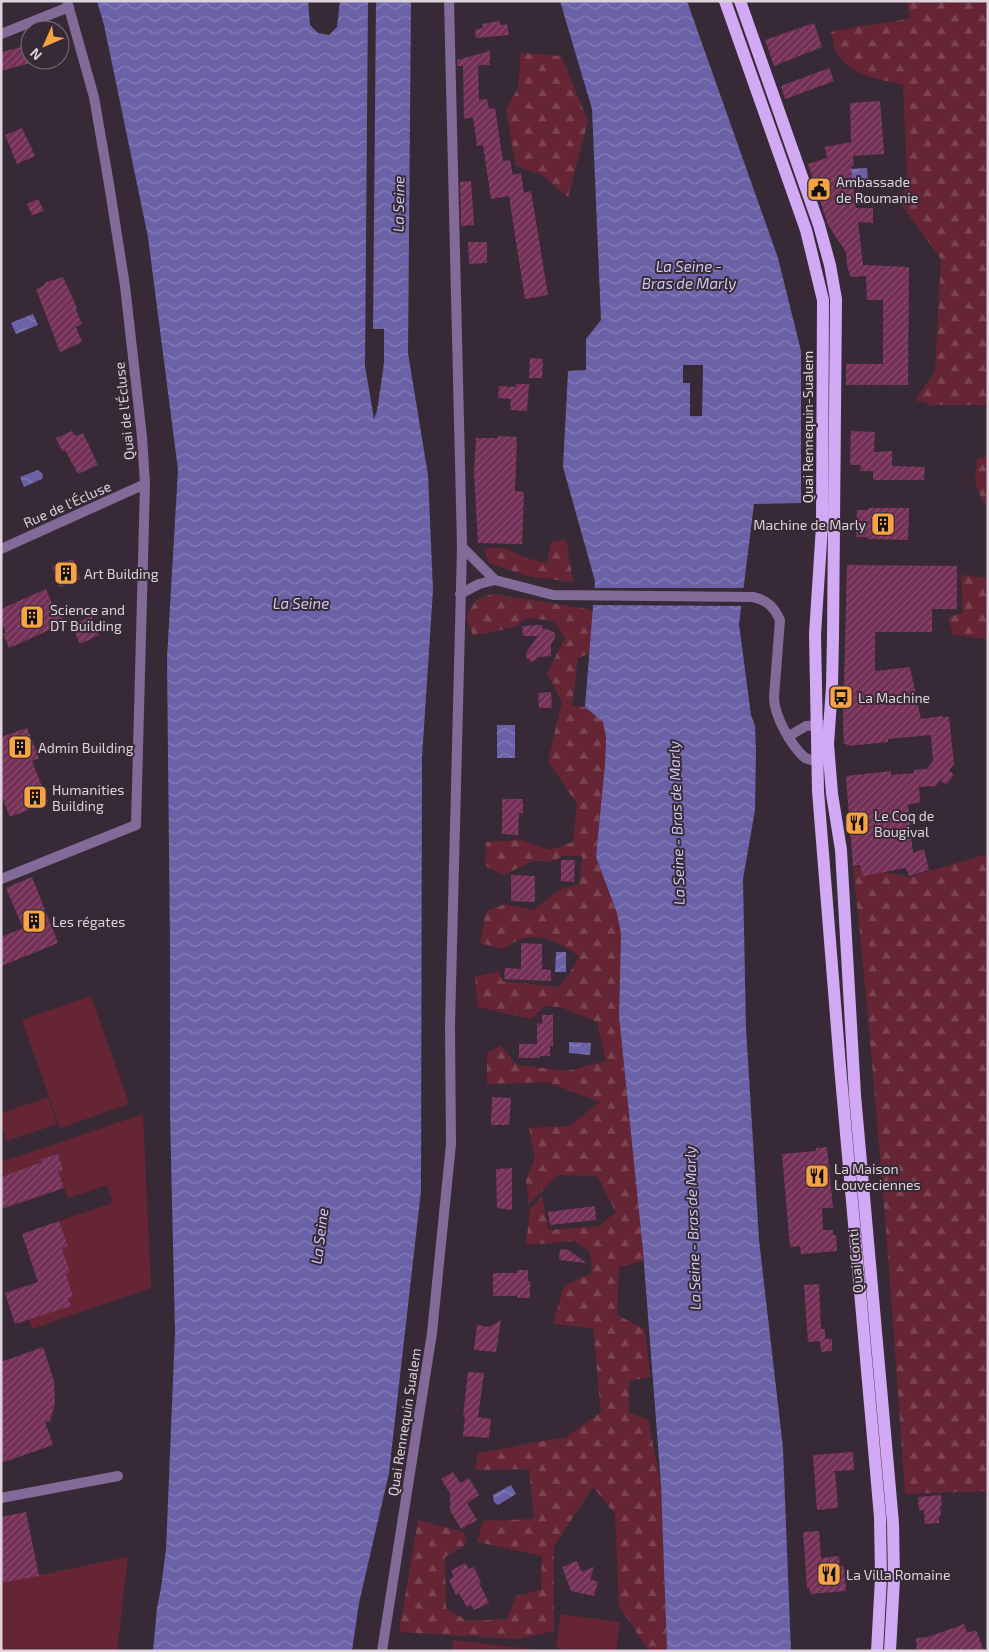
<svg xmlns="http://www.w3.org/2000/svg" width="989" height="1652" font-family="'Exo 2',sans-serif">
  <defs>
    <pattern id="forest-firs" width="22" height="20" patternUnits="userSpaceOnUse" patternTransform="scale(1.25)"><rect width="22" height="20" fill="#652535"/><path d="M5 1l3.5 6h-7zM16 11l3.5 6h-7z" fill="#7a4452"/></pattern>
    <pattern id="water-waves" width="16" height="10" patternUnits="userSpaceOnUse" patternTransform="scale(1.25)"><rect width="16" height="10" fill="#6b61a7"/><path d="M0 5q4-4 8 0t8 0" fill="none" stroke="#867eb6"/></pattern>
    <pattern id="building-hatch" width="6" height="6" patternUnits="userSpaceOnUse" patternTransform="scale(1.25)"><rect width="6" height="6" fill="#753057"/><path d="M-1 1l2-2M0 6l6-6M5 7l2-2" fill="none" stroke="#884d6f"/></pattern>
  </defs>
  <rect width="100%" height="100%" fill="#372a36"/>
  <path fill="url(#forest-firs)" d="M907 1H988V405H931L915 400 935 372 941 259 902 206 907 174 903 85C879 78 849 77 836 51 833 46 833 38 831 32 858 25 883 25 910 18Z
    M521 53 561 56 588 121 568 197 540 174 516 166 506 110 518 88Z
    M988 456V504H984L975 482 977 459Z
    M566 539 573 582 526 576 489 563 484 548H505L525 558 547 563 551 542Z
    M961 575 988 578V639L953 635 948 617 963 613Z
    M492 594 594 610 590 653 578 658 572 706 585 707 603 722 606 738 605 764 596 857 617 913 621 934 619 1016 644 1261 619 1267 617 1315 645 1329 650 1377 629 1381V1413L648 1419 661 1485 667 1651H649L619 1606 615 1514 593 1487 554 1546V1631L517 1639 399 1632 418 1520 464 1532 467 1544 445 1557 446 1608 467 1621 507 1619 516 1596 541 1590 542 1556 477 1542 483 1521 534 1519 529 1469 475 1470 478 1453 566 1437 601 1412 593 1328 553 1324 564 1286 592 1273 590 1252 574 1241 526 1245 530 1210 542 1195 548 1230 599 1226 616 1212 597 1176 558 1175 529 1204 526 1180 535 1159 529 1128 569 1126 600 1102 547 1082 487 1084V1053L501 1046 517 1065 567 1071 606 1061 597 1022 561 1007 545 1006 531 1019 478 1007 475 977 499 971 502 981 560 987 580 957C563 945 543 932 521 939 515 941 509 946 503 949L480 943 486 911 505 904 533 910 561 889 579 885 582 856H562L555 861H533L504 875 485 866 486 842 521 840 550 850 573 842 577 804 548 761 562 702 547 673 565 638 554 621 527 618 515 627 473 636 466 617 476 600Z
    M988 854V1491L905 1494C891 1285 875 1075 853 866L909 877Z"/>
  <path fill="#652535" d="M91 996 129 1104 60 1128 22 1020Z
    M48 1097 57 1124 7 1141 1 1125V1113Z
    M143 1114 151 1288 32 1329 29 1319 71 1306 68 1298 73 1296 66 1274 70 1272 62 1248 68 1245 59 1221 113 1203 107 1185 68 1198 58 1171 63 1169 57 1154 42 1159V1162L1 1177V1162Z
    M128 1557 117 1651H1V1583Z
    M561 1614 620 1622 616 1651H577L556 1648Z
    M453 1640 546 1651H452Z"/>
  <path fill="url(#water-waves)" fill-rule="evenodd" d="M97 1H308L310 25 318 33 329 35 337 27 340 1H368L365 366 374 419 377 411 384 363V329H373L376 1H411L408 353 428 475 433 590 422 758 421 1191 389 1473 359 1603 352 1651H153L157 1608 161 1588 166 1549 175 1332 170 1114V948L167 658 178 470 148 237 104 25Z
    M560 1H687L778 258 801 351V503L754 504 739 624 751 715 755 726 756 750 755 810 743 879 746 1028 759 1240 783 1448 791 1651H667L661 1485 643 1251 619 1016 621 934 617 913 596 857 605 764 606 738 603 722 585 707 595 581 563 467 568 371 586 370V339L601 320 592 109ZM683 365H703L702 416H690V383H683Z
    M867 168 868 180 849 182 848 169Z
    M33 314 38 325 16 334 11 323Z
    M38 470 43 474 42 479 24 487 20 477Z
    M497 725H515V758H497Z
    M556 952H566V972H555Z
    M569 1042 591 1043 590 1055 569 1053Z
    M511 1485 516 1494 498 1505 494 1502 493 1495Z"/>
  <path fill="#372a36" d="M592 588H746L744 606 592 605Z"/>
  <path fill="url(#building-hatch)" d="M500 21V25L507 24 509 35 476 38 475 30 483 28 482 24Z
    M814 23 822 47 774 66 765 40Z
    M30 45V63L1 71V52Z
    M490 51V65H478L479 100 487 99 489 109 495 108 503 161 510 160 513 175 521 173 524 193 531 191 548 295 525 299 509 196 491 199 483 145 477 146 473 117 464 119 463 66H457V60Z
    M829 68 834 81 785 99 781 86Z
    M880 101 884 154 853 156 854 166 851 167 856 208H873V223L858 222 863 265 909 267 908 385H846V364H883V300H867L866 276 851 277 847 266 846 252 828 225 808 164 827 158 825 147 851 142 850 103Z
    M22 128 35 156 17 164 5 135Z
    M471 181 474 225 461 226 460 182Z
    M38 199 44 211 32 215 27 204Z
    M468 242H487V263L469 264Z
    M63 277 77 308 76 310 82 324 76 327 82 342 60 352 36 289 45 285 44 283Z
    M530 358 543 359 542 378H529Z
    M516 384H529L527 411 510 410 511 399 498 398 499 386 516 387Z
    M72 431 75 436 83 433 98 465 78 474 65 450 62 451 56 438Z
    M851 431 875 432 874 452 892 451V466L925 467 924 480H873V471H860L861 465H850Z
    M498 436 517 437 515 491 524 492 522 544 478 543 474 473 476 438H498Z
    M868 508H909L908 540 868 539 867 537H856L857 510H868Z
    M73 559 80 579 60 587 52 566Z
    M847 565 957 566V609H932V632H875V671L910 667 921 719 943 716V717H949L954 764 949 770 954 775 946 785 940 780 936 786 919 787 920 802 908 805 913 853 924 849 929 870 909 876 906 868 863 876 860 865 853 866 846 776 891 771V775L914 773V770L927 769 933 761 931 735 888 739V742L847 746V744H844L843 722Z
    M46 589 55 611 59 610 65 623 9 648 3 634 6 633 1 621V609Z
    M92 616 99 635 80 644 72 625Z
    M542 625V630L543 628 552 631 555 633V638L551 644V656L539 657 532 662 526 657V653L538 636H523L522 626Z
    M551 692 552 708H539L538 693Z
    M27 728 39 758 32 761 48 802 10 817 1 795V737Z
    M502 799H523V813H519L518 835 502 834Z
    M561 860H575L574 882 561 881Z
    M511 875 535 876V902L511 901Z
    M32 877 58 943 1 966V937L23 928 6 888Z
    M521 943 542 944V969L551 970V981L504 979 505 968 521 969Z
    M542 1015H553V1046H550V1056H540V1058H519V1044H537V1023L542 1024Z
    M492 1097 511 1098 509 1125H491Z
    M827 1147 833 1208H822L823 1230H833V1235H836L837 1251 801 1254 800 1246 790 1247 782 1154 816 1151V1148Z
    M58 1154 63 1170 58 1171 64 1188 1 1209V1177L42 1162 41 1159Z
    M512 1168V1210L497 1208 496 1169Z
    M595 1206 596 1220 550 1225 548 1212Z
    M59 1221 68 1246 62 1248 70 1272 66 1274 73 1296 68 1298 71 1306 15 1324 5 1293 38 1282 22 1234Z
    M560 1249 568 1250 587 1263 559 1260Z
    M517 1270H528V1281H530V1298H517V1296H493V1273H517Z
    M819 1284 821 1329H825V1339H832V1351L821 1352 820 1341 808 1342 804 1285Z
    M501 1320 496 1352 474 1350 477 1325 489 1327Z
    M43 1347 54 1381 55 1403 50 1421 45 1422 53 1445 1 1463V1362Z
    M468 1372 484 1373 478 1417 491 1419 489 1438 463 1436 465 1417H463Z
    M853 1452 854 1470 835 1471 838 1508 817 1510 813 1455Z
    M453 1472 460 1483 469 1478 479 1495 467 1503 477 1520 461 1529 450 1510V1493L441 1479Z
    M941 1495 942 1505 940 1506 941 1516H939V1523L925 1524 924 1510H919L918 1497Z
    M26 1512 39 1576 1 1583V1517Z
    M819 1531 821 1558 839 1556 840 1566H844L846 1591 810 1594V1588H807L803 1532Z
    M577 1561 582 1572 594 1567 590 1579 598 1582 594 1596 571 1591 562 1567Z
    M465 1563 469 1569 474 1567 481 1582 479 1583 489 1603 474 1610 471 1605 467 1607 459 1593 456 1595 449 1580 454 1577 451 1571Z
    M964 1624 967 1633 976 1630 984 1651H917L916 1638 928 1637Z"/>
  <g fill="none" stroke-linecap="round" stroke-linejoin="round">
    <path stroke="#836a98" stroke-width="10" d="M1 34 69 7
      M462 547 495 580
      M1 549 145 484
      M460 594 479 584 495 580 553 595 753 597C767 600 774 607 780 620L774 697C774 716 791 745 804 757 809 761 818 761 824 761
      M789 736 806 726 822 725
      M1 879 136 825 145 484 142 437 125 286 109 184 94 97 67 1
      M1 1498 118 1476
      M382 1651 432 1333 451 1144 450 1026 462 547 449 1"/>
    <path stroke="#d2a9f5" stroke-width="12" d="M725 1 806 230 823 300 822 526 815 634 818 791 840 1066 880 1517 881 1578 877 1651
      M740 1 819 225 830 265 836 299 833 637 832 686 828 744 832 794 841 850 855 1095 893 1523 894 1579 890 1651"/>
  </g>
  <defs>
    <g id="civic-square" transform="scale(1.25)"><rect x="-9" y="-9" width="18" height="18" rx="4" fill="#f5a345" stroke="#372a36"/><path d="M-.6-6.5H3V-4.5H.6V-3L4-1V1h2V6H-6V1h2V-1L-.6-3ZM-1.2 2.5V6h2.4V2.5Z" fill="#111"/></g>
    <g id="building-square" transform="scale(1.25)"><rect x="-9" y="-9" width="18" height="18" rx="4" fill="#f5a345" stroke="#372a36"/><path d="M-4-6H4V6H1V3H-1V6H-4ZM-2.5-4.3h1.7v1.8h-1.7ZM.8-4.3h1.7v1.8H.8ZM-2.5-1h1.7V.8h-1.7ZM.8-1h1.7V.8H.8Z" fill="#111"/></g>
    <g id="bus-square" transform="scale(1.25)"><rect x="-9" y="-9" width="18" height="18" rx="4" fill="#f5a345" stroke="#372a36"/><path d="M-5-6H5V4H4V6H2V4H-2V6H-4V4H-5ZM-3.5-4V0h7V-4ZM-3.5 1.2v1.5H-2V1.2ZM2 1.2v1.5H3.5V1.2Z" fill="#111"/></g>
    <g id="restaurant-square" transform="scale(1.25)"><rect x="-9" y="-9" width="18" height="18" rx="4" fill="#f5a345" stroke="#372a36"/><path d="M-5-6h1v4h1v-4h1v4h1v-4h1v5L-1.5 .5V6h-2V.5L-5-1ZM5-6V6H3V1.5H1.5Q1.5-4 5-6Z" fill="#111"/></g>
  </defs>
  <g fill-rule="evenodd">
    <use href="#civic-square" x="819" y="189"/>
    <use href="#building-square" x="883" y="524"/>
    <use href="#building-square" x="66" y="573"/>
    <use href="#building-square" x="32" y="617"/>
    <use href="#bus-square" x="841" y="697"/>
    <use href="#building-square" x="20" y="747"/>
    <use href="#building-square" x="35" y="797"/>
    <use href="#restaurant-square" x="857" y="823"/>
    <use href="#building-square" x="34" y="921"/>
    <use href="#restaurant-square" x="817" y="1176"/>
    <use href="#restaurant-square" x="829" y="1574"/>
  </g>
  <g text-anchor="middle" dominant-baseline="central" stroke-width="4" stroke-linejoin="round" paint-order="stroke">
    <g font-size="14" fill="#dcd3db" stroke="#372a36" text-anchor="start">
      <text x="836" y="181">Ambassade<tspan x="836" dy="16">de Roumanie</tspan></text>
      <text x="866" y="524" text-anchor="end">Machine de Marly</text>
      <text x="84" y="573">Art Building</text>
      <text x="50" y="609">Science and<tspan x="50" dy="16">DT Building</tspan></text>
      <text x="858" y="697">La Machine</text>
      <text x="38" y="747">Admin Building</text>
      <text x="52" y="789">Humanities<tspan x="52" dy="16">Building</tspan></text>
      <text x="874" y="815">Le Coq de<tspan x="874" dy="16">Bougival</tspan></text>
      <text x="52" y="921">Les régates</text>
      <text x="834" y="1168">La Maison<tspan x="834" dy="16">Louveciennes</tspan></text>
      <text x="846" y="1574">La Villa Romaine</text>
    </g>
    <g font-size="14" fill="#dcd3db" stroke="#372a36">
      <text transform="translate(124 411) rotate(-96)">Quai de l'Écluse</text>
      <text transform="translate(807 427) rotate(-90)">Quai Rennequin-Sualem</text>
      <text transform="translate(67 504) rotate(-24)">Rue de l'Écluse</text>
      <text transform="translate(855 1261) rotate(-95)">Quai Conti</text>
      <text transform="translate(404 1422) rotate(-81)">Quai Rennequin Sualem</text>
    </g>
    <g font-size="15" font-style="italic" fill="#ccc9f1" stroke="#372a36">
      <text transform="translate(398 204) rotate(-89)">La Seine</text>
      <text x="689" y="266">La Seine -<tspan x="689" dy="17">Bras de Marly</tspan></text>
      <text x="301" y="603">La Seine</text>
      <text transform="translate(676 823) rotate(-92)">La Seine - Bras de Marly</text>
      <text transform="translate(692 1228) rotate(-92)">La Seine - Bras de Marly</text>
      <text transform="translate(319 1236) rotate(-83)">La Seine</text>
    </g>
  </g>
  <rect width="989" height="1652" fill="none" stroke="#dcd3db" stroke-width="5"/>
  <g transform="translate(45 45) rotate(225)"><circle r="24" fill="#372a36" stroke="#796e78"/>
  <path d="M0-4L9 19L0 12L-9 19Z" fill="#f5a345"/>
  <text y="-8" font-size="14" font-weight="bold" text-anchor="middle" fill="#dcd3db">N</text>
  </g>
</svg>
